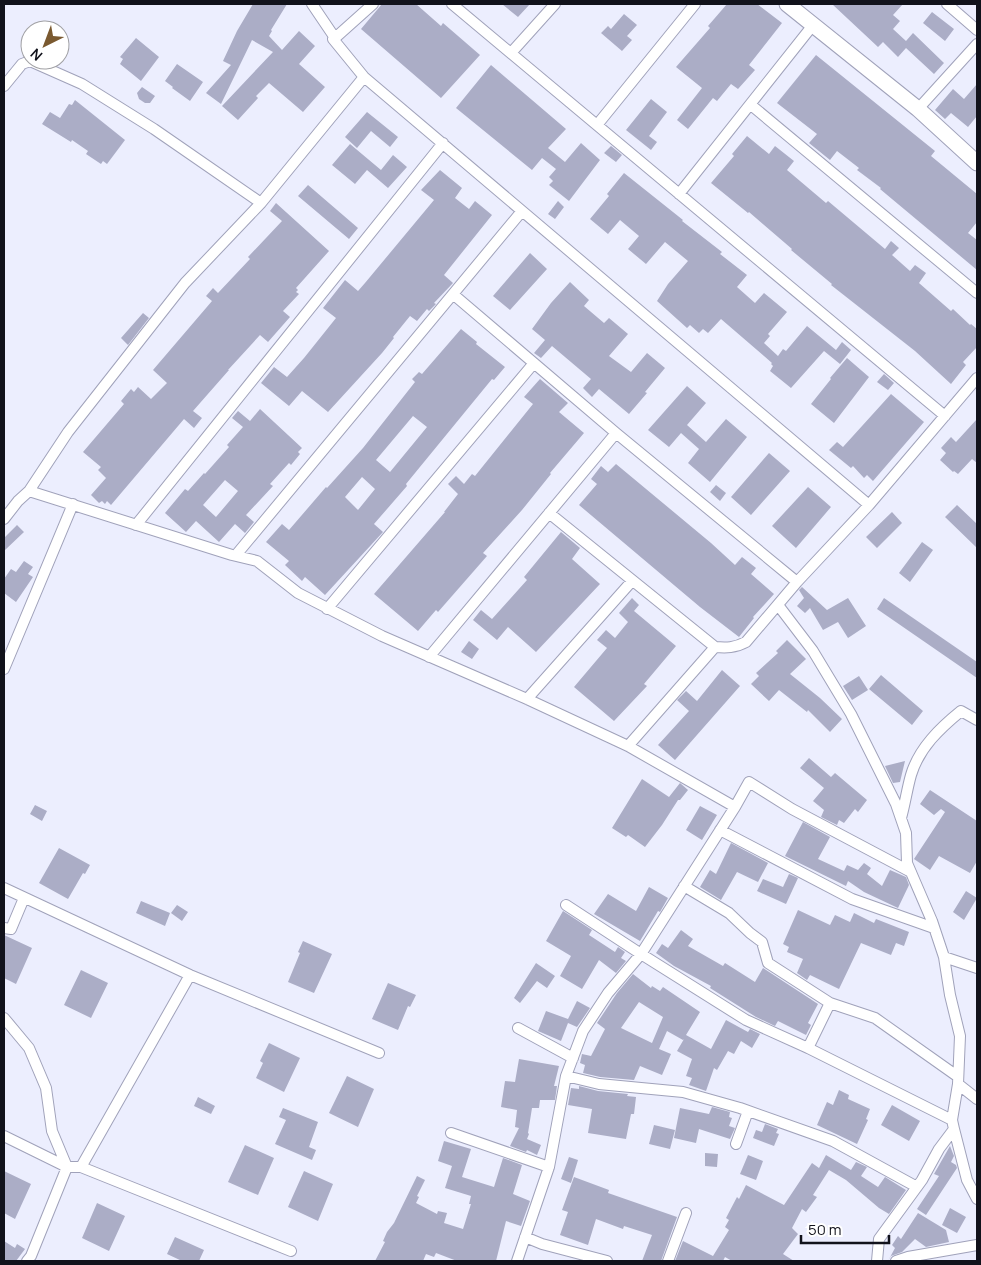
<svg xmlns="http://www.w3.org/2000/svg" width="981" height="1265" font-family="Manrope,sans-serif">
  <rect width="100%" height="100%" fill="#eceefe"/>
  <path fill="#abadc6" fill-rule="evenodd" d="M253 4H287L271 30 272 31 269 36 282 50 299 31 315 46 299 64 325 87 303 112 269 83 256 96 258 98 238 120 222 106 273 52 252 40 221 104 206 93 231 65 223 61 237 31Z
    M382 4H416L441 26 443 23 480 55 441 98 361 29Z
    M502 4H530L518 17Z
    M727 4H757L782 23 749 65 755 70 738 89 731 84 717 101 713 98 688 129 677 120 702 88 676 67 710 28 708 26Z
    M832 4H903L893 15 900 21 893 29 906 41 913 33 944 63 934 74 906 48 898 57 883 42 878 47Z
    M932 12 954 29 945 41 923 23Z
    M624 14 637 25 627 36 632 40 622 51 601 33 608 26 611 29Z
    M136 38 159 57 141 81 120 64 123 59 120 57Z
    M816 55 935 151 931 156 977 194V222L968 233 977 240V270L880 189 881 188 857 170 859 168 837 151 830 160 809 143 817 134 777 103Z
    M177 64 203 82 190 101 172 88 173 87 165 81Z
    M491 65 566 129 548 148 565 162 581 143 600 160 569 201 549 185 553 181 549 177 556 169 542 158 532 170 456 108Z
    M977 84V116L968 127 951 113 945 119 935 110 953 89 964 99Z
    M142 87 155 96 150 103H145L139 99 137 93Z
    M651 99 667 112 649 136 657 142 651 150 626 130Z
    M75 100 125 140 107 164 103 161 101 164 86 154 88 151 72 140 71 142 42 124 50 112 60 118 69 104 72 105Z
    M367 112 398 137 390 147 371 131 357 148 345 137Z
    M747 136 769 154 775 146 794 161 787 170 826 203 828 201 885 249 891 241 899 248 892 255 910 271 915 265 926 273 919 283 951 311 953 309 970 325 971 324 977 329V347L963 362 966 365 951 384 915 351 831 285 832 284 791 250 792 249 749 212 748 213 711 183 734 156 732 154Z
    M350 144 381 170 393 155 407 167 388 188 367 170 355 184 332 165Z
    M611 146 622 155 616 162 604 153Z
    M440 170 462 188 455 198 469 209 475 201 492 215 444 275 453 283 434 303 436 304 429 311 427 309 417 321 410 316 393 337 394 338 382 353 328 412 302 391 289 406 261 383 274 367 287 377 304 358 336 318 323 308 345 280 358 291 365 283 434 200 421 190Z
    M624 173 683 220 682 221 722 252 720 254 747 275 737 287 755 303 764 293 787 312 768 334 770 336 764 343 778 356 783 349 786 351 807 326 836 350 842 342 851 350 840 364 824 351 791 388 770 371 773 366 771 364 772 363 721 319 708 333 703 329 699 333 690 325 687 328 657 301 668 284 688 261 665 242 646 264 628 249 639 236 620 220 608 234 590 219 609 196 607 194Z
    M308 185 358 228 349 239 298 196Z
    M558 201 564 207 555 219 548 214Z
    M276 203 329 251 296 288 298 290 296 292 299 294 283 311 290 317 268 342 260 335 228 370H229L193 411 202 418 194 428 184 419 111 505 107 501 105 504 102 501 99 503 91 495 106 478 98 470 101 467 83 452 124 404 121 401 131 389 134 392 138 387 151 399 167 383 153 370 212 301 206 296 213 288 218 293 250 259 248 257 282 221 270 211Z
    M530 253 547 269 510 310 493 296Z
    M570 282 589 300 584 306 604 323 609 318 628 334 609 356 631 372 647 353 665 368 645 392 647 393 629 414 599 389 592 397 583 388 591 379 552 346 541 358 534 353 545 340 532 329 551 303Z
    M143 313 149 318 128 345 121 338Z
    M461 329 477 342 476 344 505 367 494 380 492 379 406 484 407 486 374 524 383 532 325 595 305 577 302 581 285 565 289 561 266 542 282 524 289 530 326 487 327 488 363 448 415 382 412 379 419 372 422 374ZM413 416 427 427 390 472 376 460ZM362 477 375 489 358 510 345 497Z
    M847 358 869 377 834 423 811 404 831 379 830 378Z
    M884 374 894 383 888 390 877 382Z
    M540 379 568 403 559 412 584 433 550 473 551 474 522 510 483 553 487 556 438 612 436 610 418 631 374 594 445 512H444L458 494 448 484 456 476 464 484 472 474 475 476 533 404 524 397Z
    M687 386 706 403 687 425 706 442 726 419 747 437 710 482 688 463 699 449 681 433 669 447 648 430Z
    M891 394 924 422 873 481 867 475 864 478 853 466 851 468 829 450 837 442 843 447Z
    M260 409 302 448 298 452 300 454 291 465 289 463 270 484 273 486 246 515 254 522 245 533 235 524 219 542 196 521 186 532 165 513 185 489 188 491 204 473 205 474 229 447 227 445 243 427 232 418 238 411 250 421ZM225 480 238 491 216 517 203 505Z
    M977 419V463L972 459 958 474 954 471 953 472 940 460 946 453 941 448 951 437 956 442Z
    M769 453 790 471 751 515 731 497Z
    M616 464 711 543 735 565 742 557 756 568 751 574 774 594 753 617 754 618 739 637 700 607 579 505 597 484 591 479 601 466 608 472Z
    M716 485 726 493 720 501 710 492Z
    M808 487 831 507 796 548 772 526Z
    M957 505 977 524V548L945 517Z
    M892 512 902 523 877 548 866 537Z
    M17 525 24 532 4 551V538Z
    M561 532 580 548 572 559 600 584 536 652 508 627 497 640 473 620 481 610 492 619 527 580 524 577Z
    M922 542 933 550 910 582 899 573Z
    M24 561 33 567 28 574 33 577 16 602 4 593V579L11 569 16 572Z
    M802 587 827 610 848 598 866 626 848 638 838 622 823 630 810 608 805 613 797 606 804 598 799 590Z
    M632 598 639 605 634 611 676 646 644 684 647 686 614 721 574 687 607 648 597 640 606 630 615 638 628 622 619 613Z
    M884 598 977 662V678L877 609Z
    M787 640 806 659 790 674 820 698 842 719 830 732 808 710 807 712 779 690 769 701 751 684 759 676 756 673 778 653 776 651Z
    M469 641 479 649 472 659 461 652Z
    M722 670 740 686 675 760 658 745 689 711 677 700 686 691 697 701Z
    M881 675 923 711 912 725 869 689Z
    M859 676 868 690 852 700 843 686Z
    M809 758 831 777 835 773 867 800 858 812 855 809 844 823 839 820 837 825 821 817 824 810 813 801 824 788 800 768Z
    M905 761 900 782 893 783 885 766Z
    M642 779 669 797 680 783 688 790 680 800H678L662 825 645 847 628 835 626 837 612 828Z
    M930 790 977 821V861L970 873 939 856 930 870 914 859 945 812 941 809 934 815 920 804Z
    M35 805 47 811 42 821 30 814Z
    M700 806 717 815 702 840 686 830Z
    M803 822 830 837 818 859 844 871 847 865 858 870 864 863 871 868 867 874 882 886 890 870 906 877 909 885 898 908 864 892 848 881 846 886 785 856Z
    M731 843 768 863 758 882 737 872 721 900 700 887 710 870 716 874Z
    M59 848 90 865 85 874 83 873 68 899 39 883Z
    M789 874 798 878 786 904 757 891 763 879 783 887Z
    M649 887 668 898 660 912 658 911 640 941 594 914 608 894 636 911Z
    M966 891 977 898 964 920 953 912Z
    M141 901 170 913 165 926 136 913Z
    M177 905 188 912 182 921 171 913Z
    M798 910 830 925 835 915 850 922 854 913 874 923 876 919 909 932 904 946 896 943 891 955 861 943 839 989 810 975 807 980 797 973 803 959 787 952 789 947 783 944Z
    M563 911 592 930 589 935 615 952 618 947 625 952 621 958 626 961 616 973 599 960 582 989 560 976 571 956 546 941Z
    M681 930 693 939 688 946 723 966 725 963 755 982 763 968 818 1004 808 1023 811 1025 806 1035 778 1021 775 1026 756 1017 710 988 711 986 674 966 656 953 662 944 668 948Z
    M4 935 32 948 16 984 4 978Z
    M303 941 332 954 314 993 288 982 300 953 298 952Z
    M536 963 555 976 547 988 537 981 520 1003 514 998Z
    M81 970 108 983 91 1018 64 1005Z
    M633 974 651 988 652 986 660 991 663 987 700 1012 686 1035 711 1049 726 1020 748 1032 750 1029 760 1034 752 1048 741 1041 734 1054 728 1051 717 1070 714 1068 706 1091 689 1085 692 1078 686 1076 692 1059 677 1051 684 1039 683 1040 667 1031 659 1049 671 1054 662 1075 640 1066 634 1080 600 1077 583 1073 585 1065 580 1063 582 1054 591 1056 605 1029 597 1023 617 993ZM639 1002 663 1017 652 1043 621 1028Z
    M388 983 416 995 410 1007 408 1006 398 1030 372 1019Z
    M577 1001 590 1008 577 1027 568 1023 561 1041 538 1031 546 1011 568 1019Z
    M269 1043 300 1058 284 1092 256 1078 263 1063 260 1061Z
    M519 1059 559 1066 554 1086H557L555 1100H540L539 1108H532L528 1133 529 1134 527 1139 541 1145 537 1155 527 1150 526 1152 510 1146 519 1128 515 1127 517 1110 501 1107 505 1081 515 1082Z
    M347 1076 374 1089 358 1127 329 1113Z
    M579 1086 598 1091 628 1094 627 1096 636 1097 634 1114H631L626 1139 588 1133 592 1109 568 1105 571 1088 579 1089Z
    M839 1090 849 1095 848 1099 870 1109 866 1119 868 1120 857 1144 817 1125 827 1102 833 1105Z
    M198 1097 215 1106 211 1114 194 1106Z
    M892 1105 920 1121 909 1141 881 1125Z
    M712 1107 730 1112 729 1117 732 1118 729 1126 735 1128 730 1139 699 1129 696 1143 674 1138 680 1108 709 1114Z
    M283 1108 318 1122 309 1147 316 1150 312 1160 275 1144 286 1120 279 1117Z
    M765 1124 778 1129 776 1133 779 1134 774 1146 753 1138 756 1130 762 1132Z
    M654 1125 675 1130 670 1149 649 1144Z
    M444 1141 471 1149 462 1177 494 1187 503 1158 522 1165 513 1194 530 1201 521 1226 506 1221 496 1261H457L436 1253 434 1257 426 1254 423 1261H375L385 1242 383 1241 387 1232 394 1223 417 1176 425 1180 417 1196 419 1197 416 1203 437 1214 438 1211 447 1213 444 1223 463 1229 471 1204H469L471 1196 445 1188 452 1166 438 1161Z
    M245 1145 274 1158 258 1195 228 1182Z
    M950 1146 954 1156 951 1162 956 1165 957 1168 926 1215 917 1209 939 1176 934 1174Z
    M705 1153 718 1154 717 1167 705 1166Z
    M748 1155 763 1161 756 1180 740 1174Z
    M826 1155 851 1170 856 1162 867 1167 861 1176 878 1187 885 1177 906 1190 889 1214 879 1208 846 1180 829 1170 813 1195 817 1197 806 1212 802 1209 792 1228 798 1234 783 1254 794 1261H732L725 1257 723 1261H675L683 1241 713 1256 729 1230 725 1227 729 1220 726 1218 737 1197 739 1199 746 1185 784 1205 812 1163 819 1168Z
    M569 1157 578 1160 571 1183 561 1179Z
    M4 1171 31 1184 15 1219 4 1213Z
    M304 1171 333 1184 318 1221 288 1207Z
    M574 1177 609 1190 608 1193 677 1217 661 1261H642L652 1235 624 1226 623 1229 596 1219 588 1245 560 1235 568 1212 562 1210Z
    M97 1203 125 1216 109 1251 82 1238Z
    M950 1208 966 1217 957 1233 942 1225Z
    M918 1213 946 1230 949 1242 926 1247 915 1239 902 1252 891 1256 888 1261 895 1248 892 1245 898 1236 901 1239Z
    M175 1237 204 1250 199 1261H182L167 1254Z
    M4 1241 15 1248 17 1244 25 1249 16 1261H4Z"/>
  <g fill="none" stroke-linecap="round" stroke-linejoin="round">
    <g stroke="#a0a2ba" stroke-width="12">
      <path id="street" d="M312 4 335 38 333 39 364 77 869 505 977 378
        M452 4 945 416
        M947 4 977 30
        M335 38 373 4
        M511 53 555 4
        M4 86 22 64 30 61 82 84 154 129 261 203
        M751 105 977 293
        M918 109 977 44
        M597 125 695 4
        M679 194 813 25
        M454 295 616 433 797 582
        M29 491 68 432 185 283 261 203 364 77
        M549 513 715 647C726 648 735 648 746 642L797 582 869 505
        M4 519 18 501 29 491 232 555 257 561 298 593 382 636 527 699 628 746 735 807 749 782 792 809 911 872
        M136 525 443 143
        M236 555 522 211
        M778 605 813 651 851 714 896 804 906 833 907 863 932 921 944 957 950 995 960 1036 958 1084 952 1120 954 1129 939 1149 922 1180 879 1239 877 1261
        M327 609 534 363
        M429 657 616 433
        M4 669 73 504
        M527 699 632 581
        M628 746 715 647
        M901 818C905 804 907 789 911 775 919 748 940 728 961 711L977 720
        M720 830 852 899 934 928
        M684 886 729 913 750 933 762 942 768 963 830 1003 875 1018 957 1076
        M4 888 190 975 379 1053
        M566 905 641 954 746 1020 808 1048 952 1120
        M4 928 11 929 24 898
        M944 957 977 968
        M4 1018 29 1048 46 1088 52 1131 67 1167 31 1256 27 1261
        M518 1028 573 1058
        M808 1048 830 1003
        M566 1076 599 1084 683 1092 740 1108 833 1141 917 1187
        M958 1084 977 1099
        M954 1129 967 1180 977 1199
        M451 1133 549 1167
        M4 1136 67 1167H81L291 1251
        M736 1144 748 1111
        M81 1167 190 975
        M525 1237 542 1244 607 1261
        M517 1261 549 1167 566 1076 583 1031 608 993 641 954 735 807
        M668 1261 686 1213
        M896 1261 908 1257 977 1245"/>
    </g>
    <g stroke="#a0a2ba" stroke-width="17">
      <path id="secondary" d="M787 4 918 109 977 163"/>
    </g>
    <use href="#street" stroke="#fff" stroke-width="10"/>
    <use href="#secondary" stroke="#fff" stroke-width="15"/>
  </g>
  <rect width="981" height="1265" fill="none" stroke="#11121b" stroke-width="10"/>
  <g transform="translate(45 45) rotate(222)"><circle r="24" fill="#ffffff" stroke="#a0a0a4"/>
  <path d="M0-4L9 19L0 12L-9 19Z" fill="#7a5930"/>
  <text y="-8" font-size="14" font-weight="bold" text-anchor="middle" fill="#11121b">N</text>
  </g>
  <path d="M801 1235v8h88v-8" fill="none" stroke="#11121b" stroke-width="2.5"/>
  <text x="808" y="1235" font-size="15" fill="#11121b" stroke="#ffffff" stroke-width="4" paint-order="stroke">50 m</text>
</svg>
